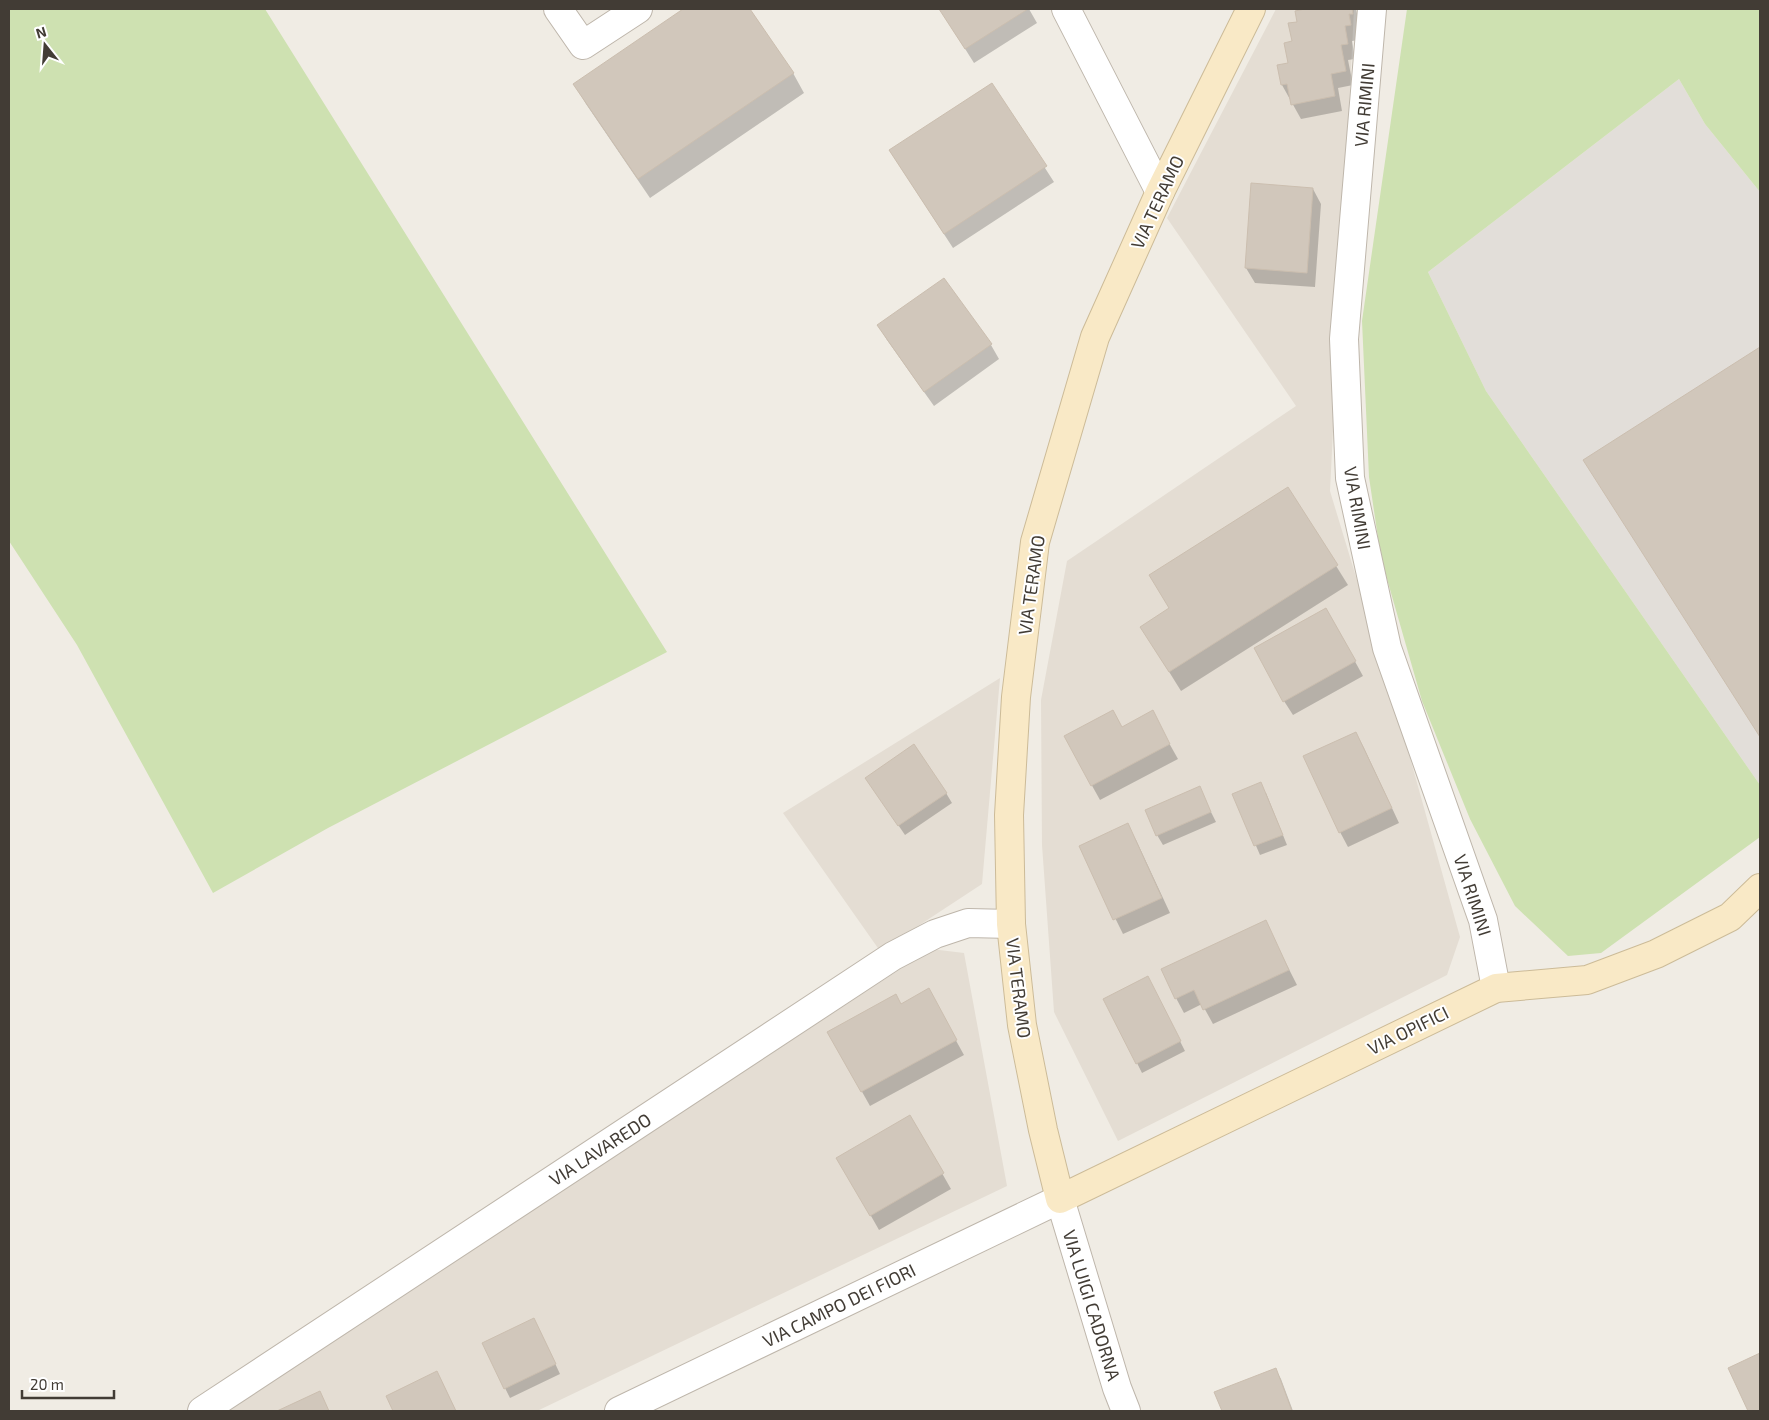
<svg xmlns="http://www.w3.org/2000/svg" width="1769" height="1420" font-family="'Exo 2',sans-serif">
  <rect width="100%" height="100%" fill="#f0ece4"/>
  <path fill="#e4ddd3" d="M1276 9H1354L1330 491 1402 729 1460 937 1447 975 1118 1141 1054 1012 1042 845 1041 700 1067 561 1296 406 1167 218Z
    M1000 678 982 884 880 951 783 813Z
    M931 949 964 953 1007 1186 537 1411H225Z"/>
  <path fill="#e2ded9" d="M1679 79 1705 124 1760 192V785L1486 391 1428 272Z"/>
  <path fill="#cee1b1" d="M9 9H265L667 652 328 828 213 893 77 645 9 541Z
    M1407 9H1760V192L1705 124 1679 79 1428 272 1486 391 1760 785V837L1601 953 1568 956 1515 906 1470 819 1422 701 1381 558 1369 477 1362 321Z"/>
  <path fill="#0003" d="M685 9H749L793 73 804 93 650 198 586 104 575 85Z
    M940 9H1029L1037 23 974 63Z
    M1309 9H1356L1360 28 1359 40 1352 41 1355 59 1348 60 1353 85 1338 88 1342 111 1301 119 1282 85 1290 63 1299 23Z
    M991 84 1054 182 953 248 890 151Z
    M1252 184 1313 189 1321 204 1315 287 1255 283 1246 268Z
    M878 325 991 345 999 359 934 406 887 340Z
    M1760 349V736L1585 460Z
    M1288 489 1348 585 1181 691 1153 646Z
    M1326 609 1363 676 1293 715 1284 701Z
    M1160 727 1178 759 1100 800 1065 737 1122 729Z
    M1356 733 1364 748 1399 823 1348 847 1340 832Z
    M873 788 946 793 952 803 905 835Z
    M1199 788 1216 822 1163 845 1157 835Z
    M1266 793 1287 845 1260 855 1234 795Z
    M1127 825 1136 840 1170 913 1123 934 1080 847Z
    M1265 922 1297 985 1213 1024 1202 1004 1184 1013 1176 998Z
    M1153 988 1185 1051 1142 1073 1137 1063Z
    M928 990 964 1055 870 1106 829 1033 901 1005Z
    M910 1117 951 1189 879 1230 838 1158Z
    M539 1329 560 1374 510 1398 505 1388Z
    M1760 1355V1411H1749L1730 1368Z
    M1276 1370 1281 1379 1293 1411H1223L1216 1392Z
    M442 1382 456 1411H394L387 1396Z"/>
  <path fill="#d1c7bb" stroke="#cbbeaf" d="M683 9H750L794 73 638 179 573 84Z
    M939 9H1028L965 49Z
    M1305 9H1352L1353 14H1349L1351 25 1345 26 1348 44 1341 45 1346 71 1331 74 1335 96 1291 105 1287 84 1281 85 1277 65 1288 63 1284 43 1292 41 1288 23 1297 22 1295 11Z
    M992 83 1047 166 944 234 889 150Z
    M1251 183 1313 188 1307 273 1245 268Z
    M944 278 992 344 924 392 877 325Z
    M1760 347V737L1583 460Z
    M1288 487 1338 565 1169 672 1140 627 1169 608 1149 575Z
    M1326 608 1356 661 1283 702 1254 648Z
    M1113 710 1122 727 1153 710 1170 744 1091 786 1064 736Z
    M1356 732 1392 808 1339 833 1303 756Z
    M914 744 947 793 898 826 865 778Z
    M1261 782 1283 835 1254 846 1232 794Z
    M1200 786 1211 812 1156 836 1145 810Z
    M1128 823 1162 898 1113 920 1079 846Z
    M1266 920 1289 970 1203 1010 1194 990 1175 999 1161 969Z
    M1148 976 1181 1041 1136 1064 1103 999Z
    M929 988 957 1040 861 1092 827 1032 896 994 901 1004Z
    M910 1115 944 1173 870 1216 836 1158Z
    M534 1318 556 1364 504 1389 482 1343Z
    M1760 1353V1411H1748L1728 1368Z
    M1276 1368 1292 1411H1222L1214 1392Z
    M437 1371 456 1411H393L386 1396Z
    M320 1391 329 1411H277Z"/>
  <g fill="none" stroke-linecap="round" stroke-linejoin="round">
    <g stroke="#beb6ab" stroke-width="30">
      <path id="street" d="M558 9 583 45 638 9
        M1066 9 1160 192
        M1372 9 1344 339 1350 478 1387 648 1483 920 1496 988
        M202 1411 893 956 935 934 968 923 1011 924
        M619 1411 1060 1199 1117 1388 1126 1411"/>
    </g>
    <g stroke="#ccbb98" stroke-width="30">
      <path id="secondary" d="M1251 9 1160 192 1095 337 1035 542 1016 697 1009 815 1011 924 1022 1025 1043 1130 1060 1199 1496 988 1587 980 1656 954 1730 917 1760 888"/>
    </g>
    <use href="#street" stroke="#fff" stroke-width="28"/>
    <use href="#secondary" stroke="#f9e9c6" stroke-width="28"/>
  </g>
  <g text-anchor="middle" dominant-baseline="central" stroke-width="4" stroke-linejoin="round" paint-order="stroke">
    <g font-size="18" fill="#423c35" stroke="#fff">
      <text transform="translate(1364 105) rotate(-85)">VIA RIMINI</text>
      <text transform="translate(1157 202) rotate(-65)">VIA TERAMO</text>
      <text transform="translate(1358 508) rotate(80)">VIA RIMINI</text>
      <text transform="translate(1031 585) rotate(-82)">VIA TERAMO</text>
      <text transform="translate(1473 895) rotate(72)">VIA RIMINI</text>
      <text transform="translate(1019 988) rotate(83)">VIA TERAMO</text>
      <text transform="translate(1408 1030) rotate(-26)">VIA OPIFICI</text>
      <text transform="translate(600 1149) rotate(-33)">VIA LAVAREDO</text>
      <text transform="translate(839 1305) rotate(-26)">VIA CAMPO DEI FIORI</text>
      <text transform="translate(1092 1305) rotate(73)">VIA LUIGI CADORNA</text>
    </g>
  </g>
  <rect width="1769" height="1420" fill="none" stroke="#423c35" stroke-width="20"/>
  <g transform="translate(45 45) rotate(343)" stroke="#ffffff" stroke-width="4" paint-order="stroke">
  <path d="M0-4L9 19L0 12L-9 19Z" fill="#423c35"/>
  <text y="-8" font-size="14" font-weight="bold" text-anchor="middle" fill="#423c35">N</text>
  </g>
  <path d="M22 1390v8h92v-8" fill="none" stroke="#423c35" stroke-width="2.5"/>
  <text x="30" y="1390" font-size="15" fill="#423c35" stroke="#ffffff" stroke-width="4" paint-order="stroke">20 m</text>
</svg>
